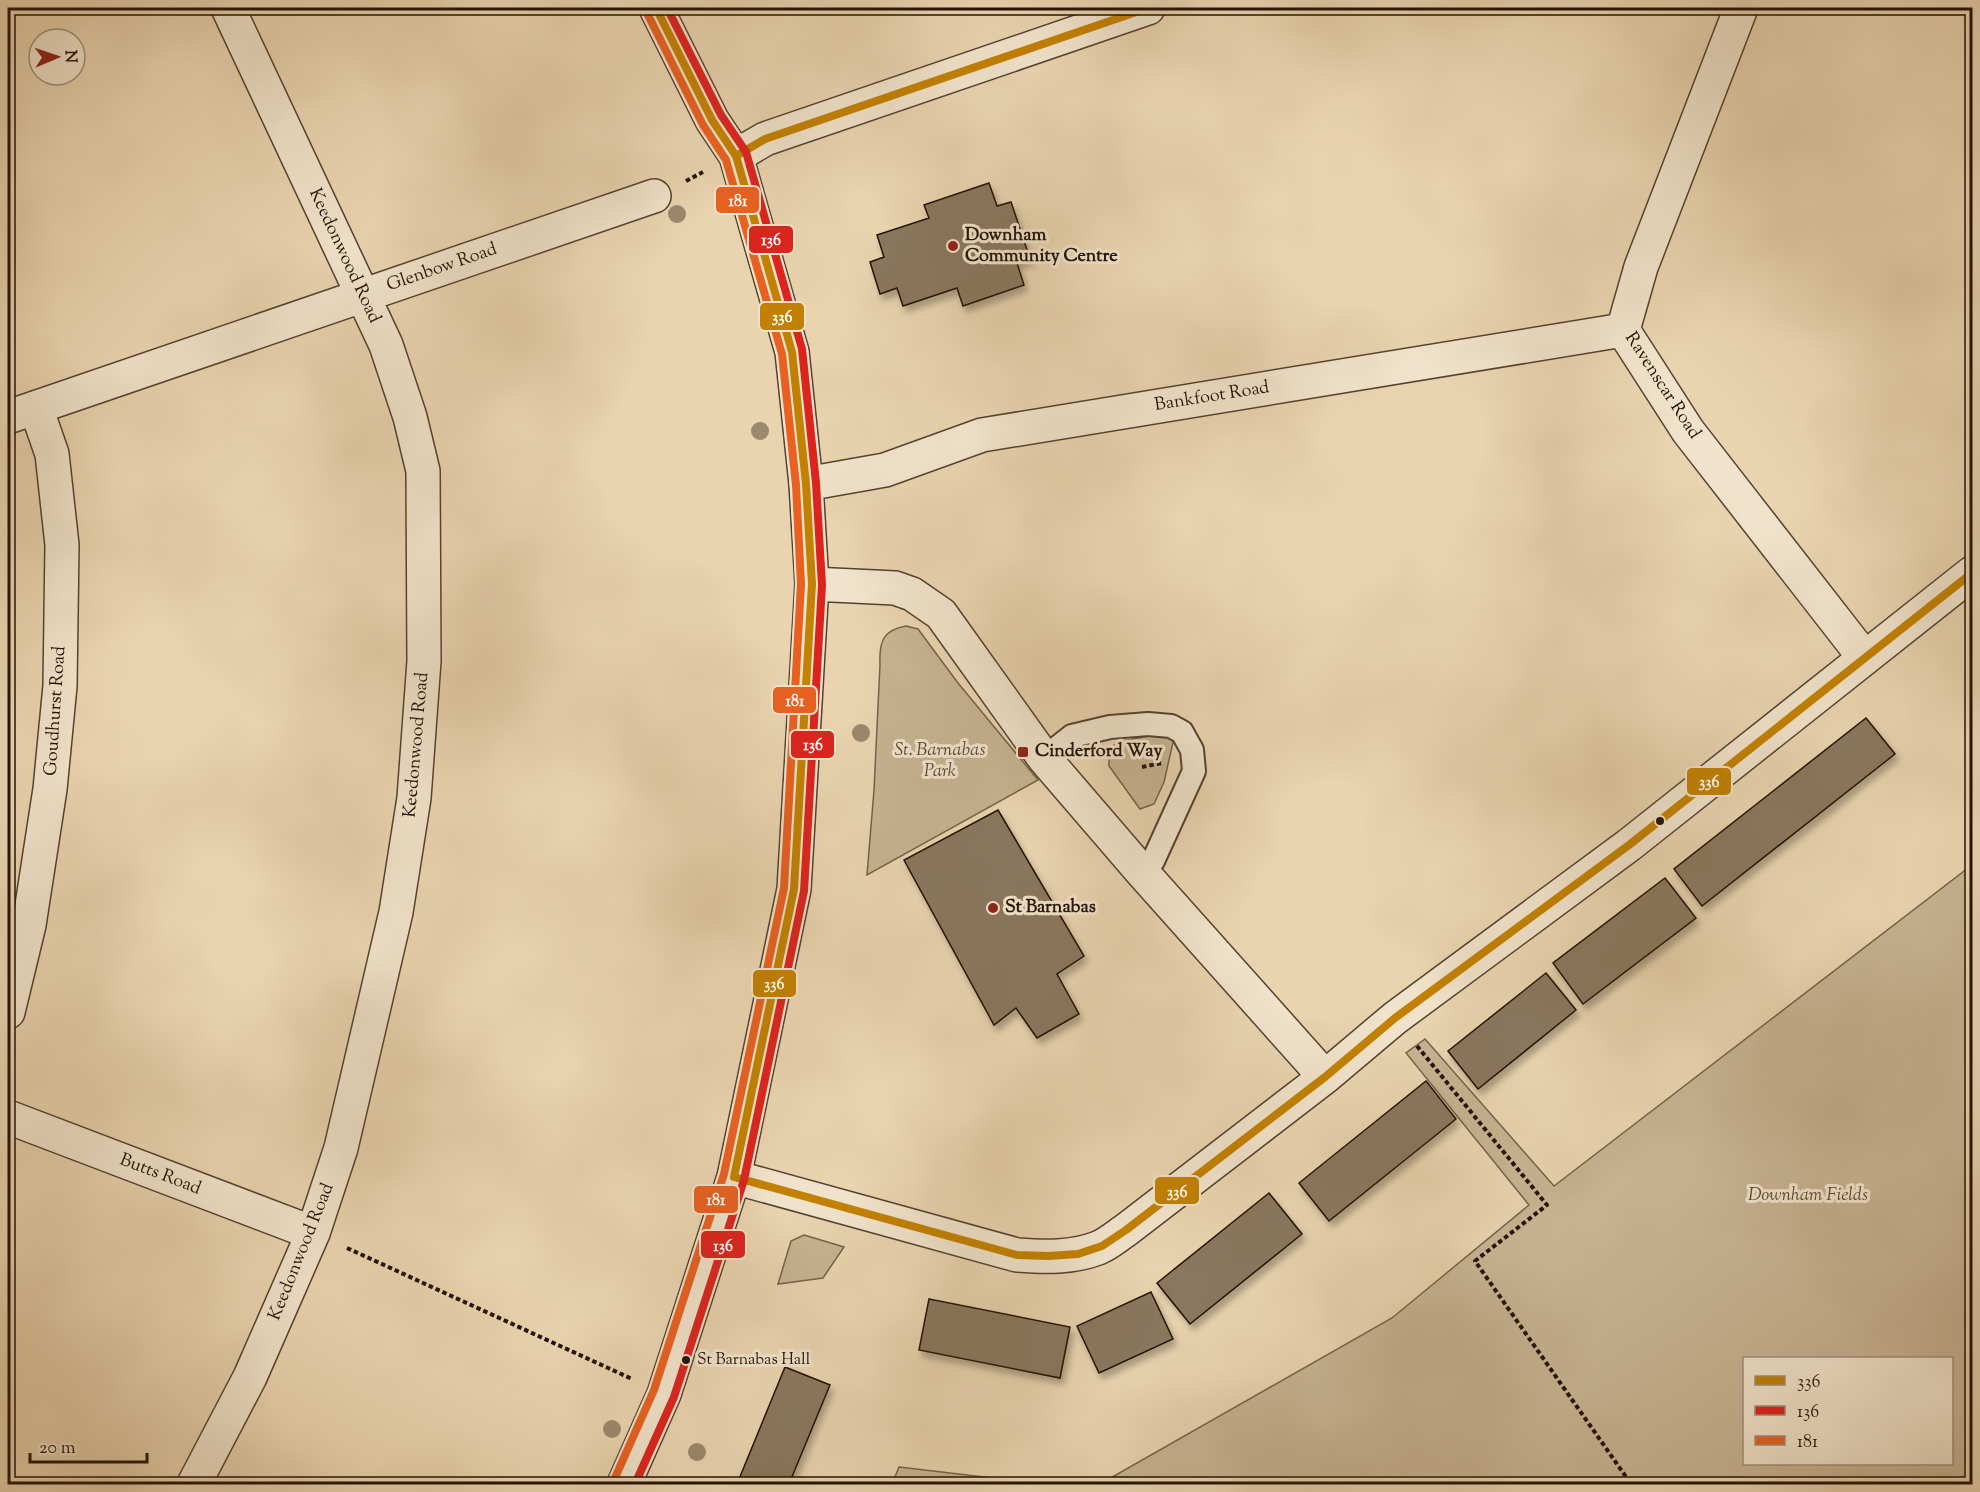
<svg xmlns="http://www.w3.org/2000/svg" width="1980" height="1492" font-family="'Sorts Mill Goudy',serif">
  <defs>
    <filter id="shadow"><feDropShadow dx="3.5" dy="6" stdDeviation="3" flood-color="#0004"/></filter>
  </defs>
  <rect width="100%" height="100%" fill="#e9d4af"/>
  <filter id="stains"><feTurbulence type="fractalNoise" baseFrequency=".00333" numOctaves="4"/><feColorMatrix values="0 0 0 0 .2 0 0 0 0 .09 0 0 0 0 .02 0 0 0 .5 -.17"/></filter>
  <radialGradient id="worn" r=".72"><stop offset=".6" stop-color="#630" stop-opacity="0"/><stop offset="1" stop-color="#630" stop-opacity=".3"/></radialGradient>
  <path fill="#c7b392" stroke="#75624c" stroke-width="1.5" fill-rule="evenodd" d="M906 626 918 629 958 683 1038 780 867 875 874 790 880 665C879 643 882 630 906 626Z
    M1149 736 1174 738 1164 782 1154 804 1140 809 1109 766V748L1122 741Z
    M1972 865V1484H1100L1392 1318 1529 1205 1406 1053 1425 1039 1554 1186ZM1952 1358V1464H1744V1358Z
    M804 1235 844 1247 823 1278 778 1284 791 1241Z
    M899 1467 1043 1484H892Z"/>
  <path fill="#8a775e" stroke="#231206" stroke-width="1.5" filter="url(#shadow)" d="M989 183 997 206 1011 202 1030 259 1017 263 1024 285 963 306 957 288 903 306 897 288 880 294 870 262 884 257 877 235 929 218 924 205Z
    M1866 718 1895 754 1702 906 1674 869Z
    M998 810 1084 956 1057 974 1079 1014 1037 1038 1016 1008 994 1025 904 860Z
    M1665 878 1696 918 1583 1004 1553 963Z
    M1546 973 1576 1010 1478 1089 1448 1051Z
    M1426 1081 1456 1119 1329 1221 1299 1183Z
    M1269 1193 1302 1234 1190 1324 1157 1283Z
    M1151 1292 1173 1339 1099 1373 1077 1326Z
    M929 1299 1070 1327 1060 1378 919 1350Z
    M785 1367 830 1385 789 1484H737Z"/>
  <g fill="none" stroke-linecap="round" stroke-linejoin="round">
    <g stroke="#544230" stroke-width="26">
      <path id="service" d="M1044 758 1072 736 1110 727 1148 724 1171 726 1182 732 1192 750 1194 771 1153 861 1142 872"/>
    </g>
    <g stroke="#544230" stroke-width="36">
      <path id="minor" d="M1741 8 1641 267 1623 330 1688 431 1864 657
        M736 156 765 139 1148 8
        M8 417 654 196
        M806 484 885 470 982 435 1623 330
        M812 584 895 588 912 594 941 614 1044 758 1142 872 1325 1077
        M8 1012 29 925 50 789 60 686 62 545 52 454 36 408
        M8 1117 313 1233
        M734 1177 1017 1255C1045 1257 1072 1258 1098 1248 1108 1244 1117 1236 1126 1230L1325 1077 1395 1018 1629 845 1972 573
        M194 1484 250 1377 313 1233 341 1148 396 912 414 798 424 661 423 471 410 417 386 345 228 8"/>
    </g>
    <g stroke="#544230" stroke-width="36">
      <path id="tertiary" d="M624 1484 664 1394 734 1177 794 889 812 584 806 484 792 352 736 156 712 120 656 8"/>
    </g>
    <path stroke="#231206" stroke-width="4" stroke-dasharray="4.5 3" stroke-linecap="butt" d="M686 181 703 172
      M1142 767 1162 763
      M1417 1046 1547 1205 1475 1261 1631 1484
      M347 1248 632 1379"/>
    <use href="#service" stroke="#f1e3cb" stroke-width="22"/>
    <use href="#minor" stroke="#f1e3cb" stroke-width="33"/>
    <use href="#tertiary" stroke="#f1e3cb" stroke-width="33"/>
    <g stroke="#f1e3cb" stroke-width="12">
      <path id="bus-1" d="M656 8 712 120 736 156 792 352 806 484 812 584 794 889 734 1177 1017 1255 1048 1256 1078 1254 1102 1246 1126 1230 1325 1077 1395 1018 1629 845 1972 573
        M736 156 765 139 1148 8"/>
    </g>
    <g stroke="#f1e3cb" stroke-width="12">
      <path id="bus-2" d="M635 1484 674 1397 744 1180 804 891 822 585 816 483 802 349 746 152 721 115 667 8"/>
    </g>
    <g stroke="#f1e3cb" stroke-width="12">
      <path id="bus-3" d="M614 1480 654 1390 724 1174 784 888 801 584 796 485 782 354 726 160 703 125 647 13"/>
    </g>
    <use href="#bus-1" stroke="#c28102" stroke-width="8"/>
    <use href="#bus-2" stroke="#dc241f" stroke-width="8"/>
    <use href="#bus-3" stroke="#e86121" stroke-width="8"/>
  </g>
  <g fill="#9b886d">
    <circle cx="677" cy="214" r="9"/>
    <circle cx="760" cy="431" r="9"/>
    <circle cx="861" cy="733" r="9"/>
    <circle cx="612" cy="1429" r="9"/>
    <circle cx="697" cy="1452" r="9"/>
  </g>
  <g fill="#8f2418" stroke="#f1e3cb" stroke-width="2">
    <circle cx="953" cy="246" r="6"/>
    <rect x="1017" y="746" width="12" height="12" rx="3"/>
    <circle cx="993" cy="908" r="6"/>
  </g>
  <g fill="#231206" stroke="#f1e3cb" stroke-width="2">
    <circle cx="1660" cy="821" r="5"/>
    <circle cx="686" cy="1360" r="5"/>
  </g>
  <g text-anchor="middle" dominant-baseline="central" stroke-width="6" stroke-linejoin="round" paint-order="stroke">
    <g font-size="16" fill="#231206" stroke="#f1e3cb" text-anchor="start">
      <text x="697" y="1360">St Barnabas Hall</text>
    </g>
    <g font-size="18" font-weight="bold" fill="#231206" stroke="#f1e3cb" text-anchor="start">
      <text x="965" y="236">Downham<tspan x="965" dy="21">Community Centre</tspan></text>
      <text x="1035" y="752">Cinderford Way</text>
      <text x="1005" y="908">St Barnabas</text>
    </g>
    <g font-size="18" fill="#231206" stroke="#f1e3cb">
      <text transform="translate(344 256) rotate(65)">Keedonwood Road</text>
      <text transform="translate(442 268) rotate(-19)">Glenbow Road</text>
      <text transform="translate(1662 386) rotate(57)">Ravenscar Road</text>
      <text transform="translate(1212 397) rotate(-9)">Bankfoot Road</text>
      <text transform="translate(56 711) rotate(-86)">Goudhurst Road</text>
      <text transform="translate(417 745) rotate(-85)">Keedonwood Road</text>
      <text transform="translate(160 1175) rotate(21)">Butts Road</text>
      <text transform="translate(302 1252) rotate(-68)">Keedonwood Road</text>
    </g>
    <g font-size="18" font-style="italic" fill="#5c4a37" stroke="#f1e3cb">
      <text x="940" y="751">St. Barnabas<tspan x="940" dy="21">Park</tspan></text>
      <text x="1808" y="1196">Downham Fields</text>
    </g>
  </g>
  <g stroke="#f1e3cb" stroke-width="2">
    <rect x="715" y="186" width="45" height="28" rx="6" fill="#e86121"/>
    <rect x="748" y="225" width="46" height="29" rx="6" fill="#dc241f"/>
    <rect x="759" y="302" width="46" height="29" rx="6" fill="#c28102"/>
    <rect x="772" y="686" width="45" height="28" rx="6" fill="#e86121"/>
    <rect x="790" y="730" width="45" height="29" rx="6" fill="#dc241f"/>
    <rect x="1686" y="767" width="46" height="29" rx="6" fill="#c28102"/>
    <rect x="752" y="969" width="45" height="29" rx="6" fill="#c28102"/>
    <rect x="1154" y="1176" width="46" height="29" rx="6" fill="#c28102"/>
    <rect x="693" y="1185" width="46" height="29" rx="6" fill="#e86121"/>
    <rect x="700" y="1230" width="46" height="29" rx="6" fill="#dc241f"/>
  </g>
  <g font-size="16" text-anchor="middle" font-weight="bold" fill="#fff">
    <text x="738" y="206">181</text>
    <text x="771" y="245">136</text>
    <text x="782" y="322">336</text>
    <text x="795" y="706">181</text>
    <text x="813" y="750">136</text>
    <text x="1709" y="787">336</text>
    <text x="774" y="989">336</text>
    <text x="1177" y="1197">336</text>
    <text x="716" y="1205">181</text>
    <text x="723" y="1251">136</text>
  </g>
  <rect width="1980" height="1492" fill="none" stroke="#e9d4af" stroke-width="30"/>
  <rect x="9" y="9" width="1962" height="1474" fill="none" stroke="#231206" stroke-width="3"/>
  <rect x="15" y="15" width="1950" height="1462" fill="none" stroke="#231206" stroke-width="1.5"/>
  <rect x="1743" y="1357" width="210" height="108" fill="#f1e3cb" stroke="#9f8f7c" stroke-width="1.5"/>
  <rect x="1755" y="1376" width="30" height="9" fill="#c28102" stroke="#9f8f7c" stroke-width="1.5"/>
  <text x="1797" y="1387" font-size="18" fill="#231206">336</text>
  <rect x="1755" y="1406" width="30" height="9" fill="#dc241f" stroke="#9f8f7c" stroke-width="1.5"/>
  <text x="1797" y="1417" font-size="18" fill="#231206">136</text>
  <rect x="1755" y="1436" width="30" height="9" fill="#e86121" stroke="#9f8f7c" stroke-width="1.5"/>
  <text x="1797" y="1447" font-size="18" fill="#231206">181</text>
  <g transform="translate(57 57) rotate(88)"><circle r="28" fill="#f1e3cb" stroke="#9f8f7c" stroke-width="1.5"/>
  <path d="M0-4.5L10 22L0 15L-10 22Z" fill="#8f2418"/>
  <text y="-9" font-size="16" font-weight="bold" text-anchor="middle" fill="#231206">N</text>
  </g>
  <path d="M30 1453v9h117v-9" fill="none" stroke="#231206" stroke-width="3"/>
  <text x="39" y="1453" font-size="18" fill="#231206" stroke="#f1e3cb" stroke-width="4.5" paint-order="stroke">20 m</text>
  <rect width="100%" height="100%" filter="url(#stains)"/>
  <rect width="100%" height="100%" fill="url(#worn)"/>
</svg>
